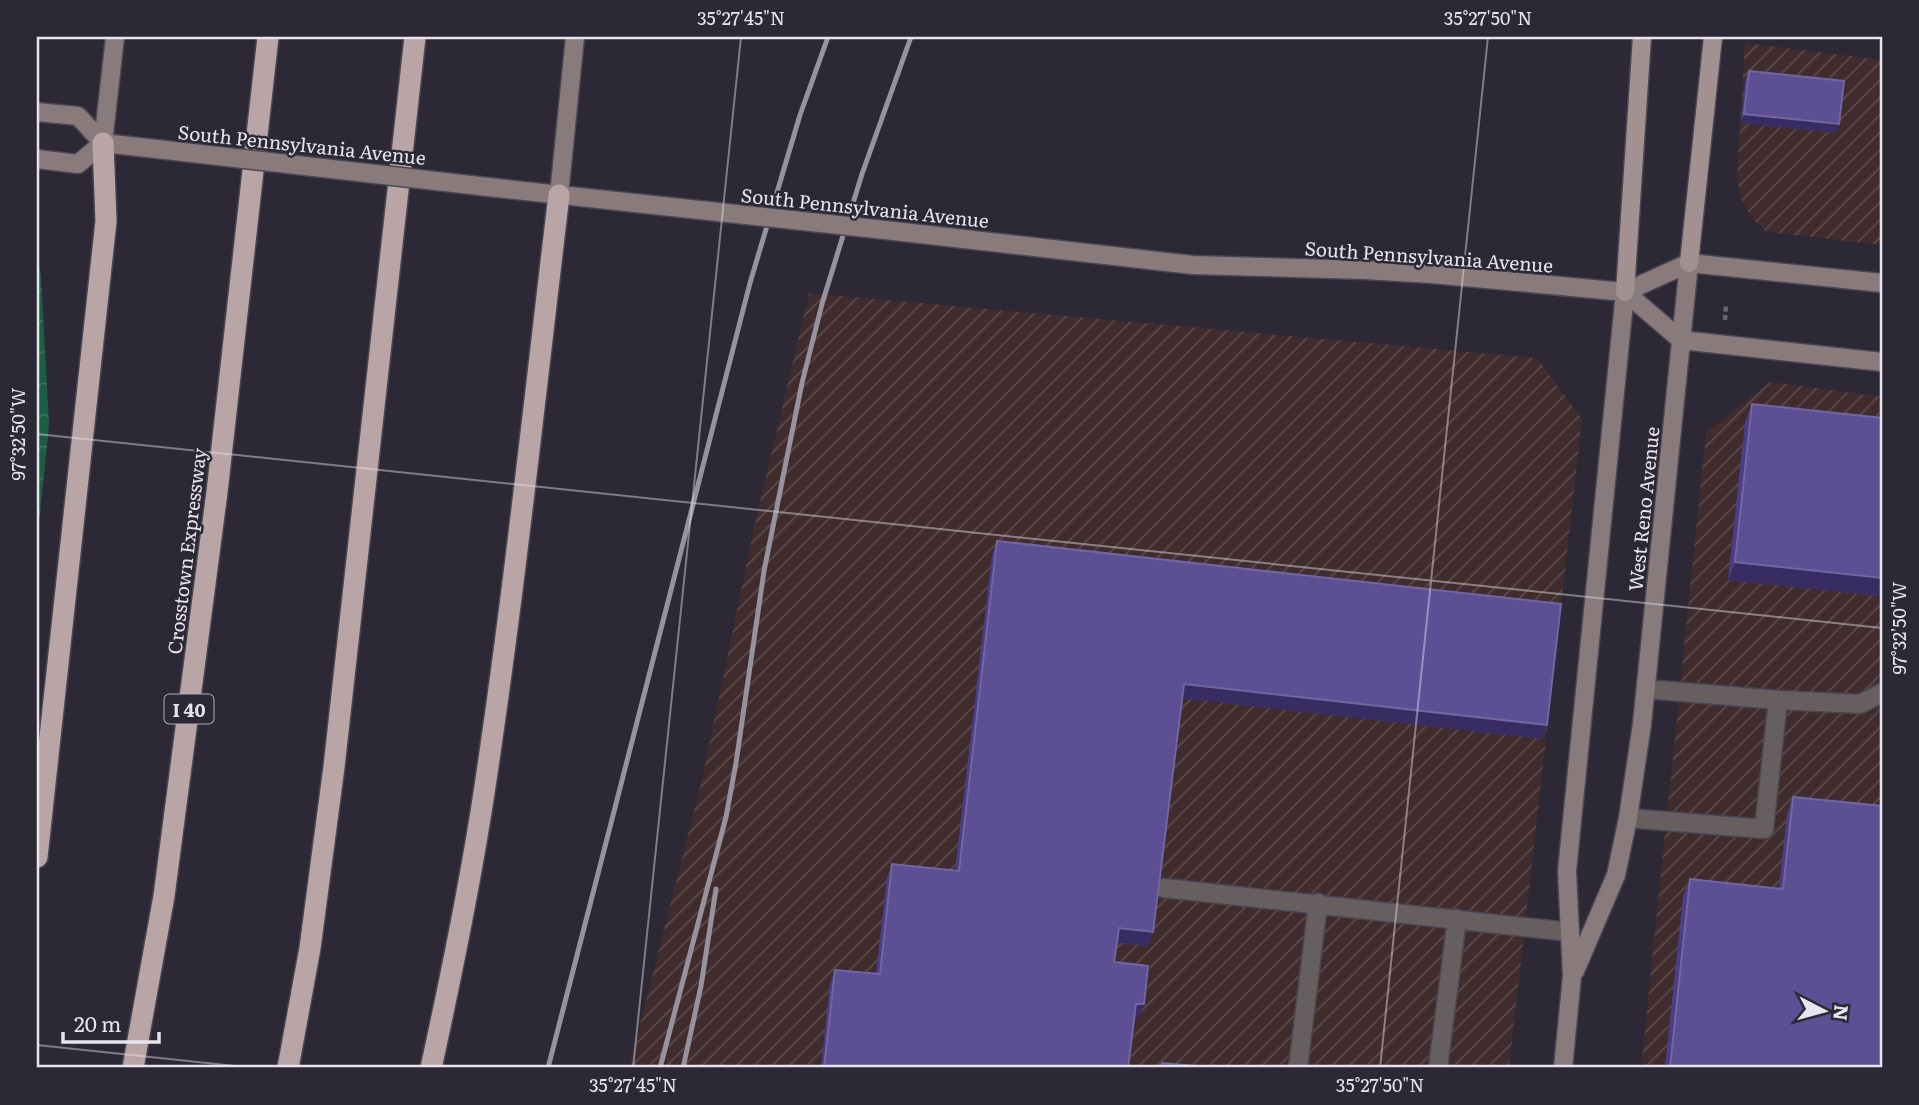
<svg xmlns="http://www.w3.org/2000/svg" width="1919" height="1105" font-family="Literata,serif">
  <defs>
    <pattern id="industrial-furrows" width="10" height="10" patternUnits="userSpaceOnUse" patternTransform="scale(1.75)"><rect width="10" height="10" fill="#402c2d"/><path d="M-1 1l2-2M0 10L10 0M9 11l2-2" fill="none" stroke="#5c4a4c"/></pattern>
    <pattern id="park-crowns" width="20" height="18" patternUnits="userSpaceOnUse" patternTransform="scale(1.75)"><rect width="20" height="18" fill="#1c5e42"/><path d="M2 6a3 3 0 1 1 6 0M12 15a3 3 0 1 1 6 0" fill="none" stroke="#3d755e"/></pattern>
  </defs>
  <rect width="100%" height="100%" fill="#2c2836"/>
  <path fill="url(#industrial-furrows)" d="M1745 43 1882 60V245L1766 232 1751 217 1740 197 1737 177Z
    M809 293 1537 358 1582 419 1509 1068H629L702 779 756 519Z
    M1770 382 1882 397V1068H1641L1706 433Z"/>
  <path fill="url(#park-crowns)" d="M37 254 41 275 49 425 37 543Z"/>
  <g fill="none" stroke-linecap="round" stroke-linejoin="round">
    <g stroke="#4a4653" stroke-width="21">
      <path id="lane" d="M1778 700 1860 704 1882 693
        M1628 818 1764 829 1778 700 1646 689
        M1164 888 1570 932
        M1298 1068 1318 903
        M1438 1068 1457 919"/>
    </g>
    <g stroke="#4a4653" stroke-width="21">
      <path id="secondary" d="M37 112 78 116 103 143 192 153
        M103 143 115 37
        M37 159 78 164 103 143
        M497 188 718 212
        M559 195 575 37
        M876 229 1193 265 1364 270 1432 274 1625 292 1689 263 1882 283
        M1625 292 1681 340 1882 362
        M1575 971 1616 875 1628 818 1642 724 1689 263
        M1563 1068 1572 976 1567 871 1625 292"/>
    </g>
    <g stroke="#4a4653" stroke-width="21">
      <path id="primary" d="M1689 263 1713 37
        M1625 292 1642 37"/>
    </g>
    <g stroke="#4a4653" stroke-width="24">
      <path id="highway" d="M37 857 106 221 103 143
        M133 1068 164 896 217 492 268 37
        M288 1068 310 948 334 767 415 37
        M431 1068C451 977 470 885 484 793 514 595 535 395 559 195"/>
    </g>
    <path stroke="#696672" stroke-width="4.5" stroke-dasharray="5 3.5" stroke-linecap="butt" d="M1725 320 1726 304"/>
    <use href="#lane" stroke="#675e5f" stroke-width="18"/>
    <use href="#secondary" stroke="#897b7c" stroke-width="18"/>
    <use href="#primary" stroke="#a39192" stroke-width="18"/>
    <use href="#highway" stroke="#baa5a6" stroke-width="21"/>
    <path stroke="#96939e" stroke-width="5" d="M548 1068 750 283 800 115 828 37
      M660 1068 726 817 736 763 764 571 802 383 822 304 862 174 911 37
      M683 1068 701 986 716 889"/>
    <g stroke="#4a4653" stroke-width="21" stroke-linecap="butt">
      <path id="secondary-bridge" d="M192 153 497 188
        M718 212 876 229"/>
    </g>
    <use href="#secondary-bridge" stroke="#897b7c" stroke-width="18"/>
  </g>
  <path fill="#4c3d89" d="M1749 71 1836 133 1741 123 1745 81Z
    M1752 404 1881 596 1728 580 1745 422Z
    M997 541 1547 725 1542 739 1182 698 1153 932 1148 946 1117 943 1114 962 1139 1018H1134L1128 1068H821L830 984 835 970 876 973 887 878 892 864 955 871 992 555Z
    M1793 797 1882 1068H1665L1683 896 1690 879 1779 888 1787 814Z"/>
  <path fill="#382d63" d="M1744 114 1839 124 1836 133 1741 123Z
    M1735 562 1882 578V591L1881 596 1728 580Z
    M1184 684 1547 725 1542 739 1179 698Z
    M1119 928 1153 932 1148 946 1114 942Z
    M1136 1004H1144L1139 1018H1131Z"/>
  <path fill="#5c4f93" stroke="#7266a1" stroke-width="2" d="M1749 71 1844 81 1839 124 1744 114Z
    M1752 404 1882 418V578L1735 562Z
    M997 541 1561 604 1547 725 1184 684 1153 932 1119 928 1114 962 1148 966 1144 1004H1136L1128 1068H824L835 970 880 974 892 864 959 871Z
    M1793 797 1882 806V1068H1670L1690 879 1783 889Z
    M1162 1063 1217 1068H1161Z"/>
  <path fill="none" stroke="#e6e4ed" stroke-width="2" stroke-opacity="0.45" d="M37 434 1882 628M37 1045 254 1068M633 1068 741 37M1380 1068 1488 37"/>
  <g text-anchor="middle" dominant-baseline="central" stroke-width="5" stroke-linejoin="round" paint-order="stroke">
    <rect fill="#2c2836" stroke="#aeacb6" stroke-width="2" x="164.5" y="694.5" width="49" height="29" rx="5"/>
    <g font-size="18" font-weight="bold" fill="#e6e4ed">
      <text x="189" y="709">I 40</text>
    </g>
    <g font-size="19" fill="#e6e4ed" stroke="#2c2836">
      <text transform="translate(302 144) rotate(6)">South Pennsylvania Avenue</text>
      <text transform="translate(865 207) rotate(6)">South Pennsylvania Avenue</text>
      <text transform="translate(1429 256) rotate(4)">South Pennsylvania Avenue</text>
      <text transform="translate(1643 509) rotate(-84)">West Reno Avenue</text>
      <text transform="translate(186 551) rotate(-83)">Crosstown Expressway</text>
    </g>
  </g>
  <rect width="1919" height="1105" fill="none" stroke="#2c2836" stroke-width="77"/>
  <g transform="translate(1824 1011) rotate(96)" stroke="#2c2836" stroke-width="5" paint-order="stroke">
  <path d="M0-5L12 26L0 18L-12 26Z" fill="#e6e4ed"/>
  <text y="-10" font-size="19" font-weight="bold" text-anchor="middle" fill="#e6e4ed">N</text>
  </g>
  <path d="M63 1032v10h96v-10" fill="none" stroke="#e6e4ed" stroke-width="3.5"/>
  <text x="74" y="1032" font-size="21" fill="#e6e4ed" stroke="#2c2836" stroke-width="5" paint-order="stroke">20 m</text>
  <rect x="38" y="38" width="1843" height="1028" fill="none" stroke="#e6e4ed" stroke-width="2.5"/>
  <g font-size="18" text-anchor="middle" fill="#e6e4ed">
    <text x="741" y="25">35°27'45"N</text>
    <text x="1488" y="25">35°27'50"N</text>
    <text transform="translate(19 434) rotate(-90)" y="6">97°32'50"W</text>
    <text transform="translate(1900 628) rotate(-90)" y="6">97°32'50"W</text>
    <text x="633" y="1092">35°27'45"N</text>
    <text x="1380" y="1092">35°27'50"N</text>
  </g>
</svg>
